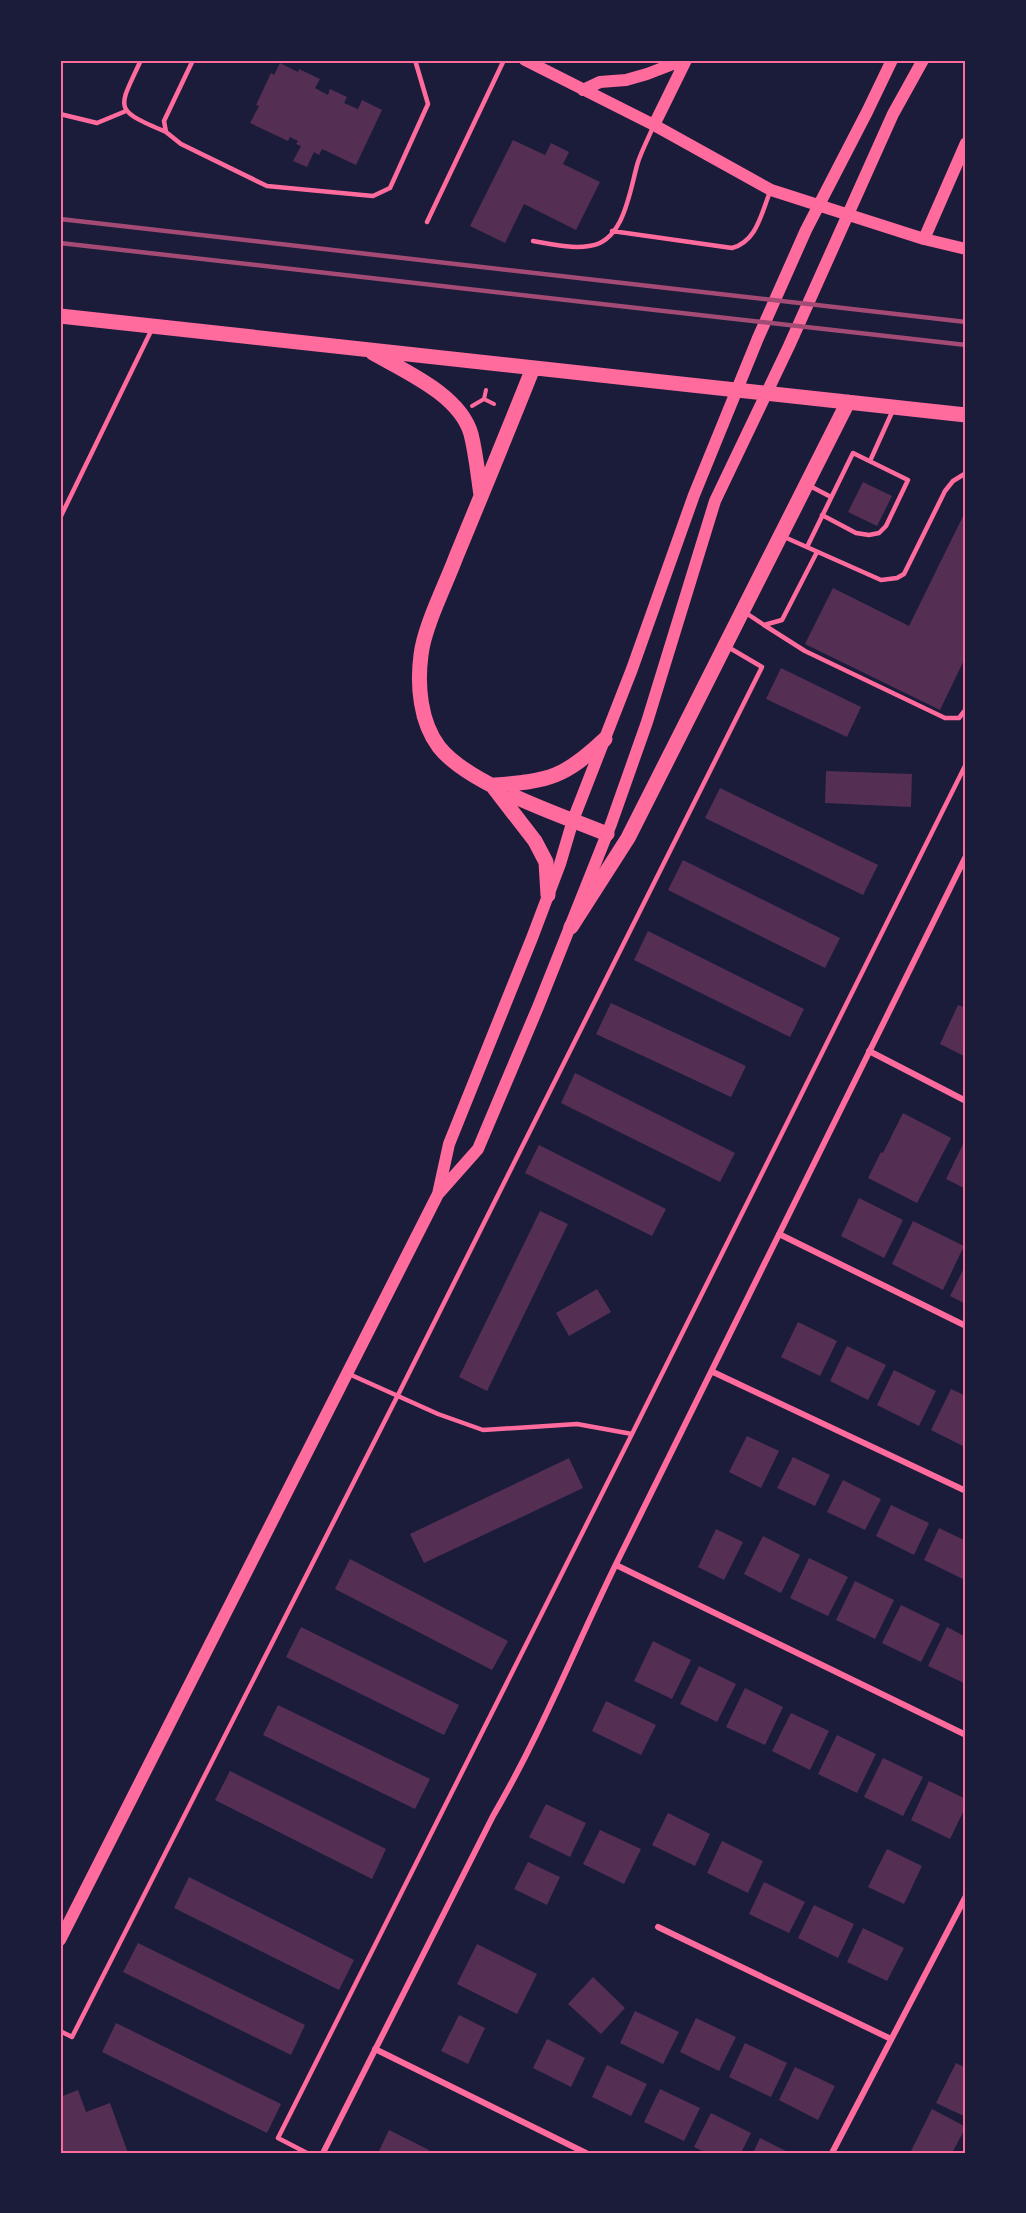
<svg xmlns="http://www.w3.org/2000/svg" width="1026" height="2213" font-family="Georgia,serif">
  <rect width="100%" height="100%" fill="#1b1b3a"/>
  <path fill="#542f53" d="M280 63 298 72 299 69 320 79 315 88 328 95 330 89 347 97 344 103 358 109 362 100 382 110 356 165 322 149 319 155 314 152 307 167 293 161 301 146 296 144 298 141 290 137 288 141 250 123 259 106 256 105 271 73 274 75Z
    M513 140 545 155 551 143 569 152 563 164 600 182 576 230 524 204 505 243 470 226Z
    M863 482 892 496 877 526 848 512Z
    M966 510V656L940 710 805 644 833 588 909 626Z
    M781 668 861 707 847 737 766 699Z
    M826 771 912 774 911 807 825 803Z
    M720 788 878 865 863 895 705 818Z
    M683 860 840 938 825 968 668 890Z
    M648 931 804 1009 790 1037 634 960Z
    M611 1003 746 1066 731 1097 596 1034Z
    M958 1005 966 1008V1057L940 1044Z
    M575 1073 735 1153 720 1182 561 1103Z
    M903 1113 951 1138 917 1203 868 1178 881 1152 883 1153Z
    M966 1138V1189L946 1179Z
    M539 1145 666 1209 652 1236 525 1173Z
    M859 1198 903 1220 884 1258 841 1236Z
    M540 1211 568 1224 487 1391 459 1377Z
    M913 1221 964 1246 943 1290 892 1264Z
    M966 1264V1304L950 1296Z
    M597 1289 611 1312 569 1336 556 1313Z
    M798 1322 837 1341 820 1376 781 1357Z
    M847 1346 886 1365 868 1400 830 1381Z
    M894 1370 936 1391 919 1426 877 1405Z
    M951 1389 966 1396V1441L963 1446 931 1430Z
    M747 1436 779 1451 761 1488 729 1472Z
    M793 1457 830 1475 815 1506 777 1488Z
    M569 1458 583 1488 424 1563 410 1534Z
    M843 1480 881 1499 865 1530 827 1512Z
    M891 1505 929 1523 914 1555 876 1536Z
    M939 1528 966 1541V1572L963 1579 924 1560Z
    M716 1529 743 1542 724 1580 698 1567Z
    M763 1536 800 1555 781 1593 744 1574Z
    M809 1558 848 1577 828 1616 790 1598Z
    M350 1559 508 1641 492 1670 335 1589Z
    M855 1581 894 1600 875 1639 836 1620Z
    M901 1605 940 1624 921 1662 882 1643Z
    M301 1627 459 1705 444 1735 286 1657Z
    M947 1627 966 1637V1684L928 1666Z
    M653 1641 691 1660 672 1699 634 1681Z
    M699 1666 736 1684 717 1722 680 1704Z
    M745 1688 783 1707 765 1745 726 1727Z
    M606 1701 656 1725 641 1755 592 1731Z
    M278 1705 430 1779 415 1809 263 1735Z
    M791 1713 829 1731 810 1770 772 1751Z
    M837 1735 876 1754 857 1793 818 1774Z
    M883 1758 923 1777 903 1816 864 1797Z
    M230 1771 386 1849 372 1879 215 1800Z
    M929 1781 966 1799V1806L950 1839 911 1820Z
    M546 1804 586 1823 570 1857 529 1837Z
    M668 1813 710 1834 695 1866 652 1845Z
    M600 1830 641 1849 624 1884 583 1864Z
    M722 1841 763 1861 748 1893 707 1873Z
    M887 1849 922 1866 904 1904 868 1887Z
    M528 1862 560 1877 547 1905 514 1889Z
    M189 1877 354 1960 339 1990 174 1908Z
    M764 1882 805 1902 789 1933 749 1914Z
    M814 1905 854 1924 838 1958 798 1938Z
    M863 1928 904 1948 887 1981 847 1962Z
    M138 1943 305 2025 291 2055 123 1972Z
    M477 1944 537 1974 517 2014 457 1984Z
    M593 1977 625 2008 601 2034 568 2004Z
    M635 2011 679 2032 663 2064 620 2043Z
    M459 2015 485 2028 468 2064 441 2051Z
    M696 2018 736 2037 719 2071 680 2052Z
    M116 2023 281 2104 267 2133 102 2052Z
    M547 2039 585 2058 571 2087 533 2068Z
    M745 2043 787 2063 771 2097 729 2077Z
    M956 2063 966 2068V2117L936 2103Z
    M607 2065 647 2084 631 2116 592 2097Z
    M795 2067 835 2086 818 2120 779 2100Z
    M660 2089 700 2108 684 2141 644 2122Z
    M78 2090 86 2112 110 2103 128 2153H60V2097Z
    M932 2109 966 2127 952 2153H910Z
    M711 2113 751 2133 741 2153H706L694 2147Z
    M389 2130 429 2150 427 2153H378Z
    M760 2138 790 2153H753Z"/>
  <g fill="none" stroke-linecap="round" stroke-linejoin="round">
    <path stroke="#ff6b9d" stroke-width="4" d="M484 399 486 390
      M472 406 484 399 494 404"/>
    <path stroke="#ff6b9d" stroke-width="4.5" d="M141 60C118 110 112 109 166 132
      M193 60 164 121 166 132 181 144 267 186 373 196 390 188 428 104 415 60
      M60 114 97 123 126 111
      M427 222 504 60
      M612 231 732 248C757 241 761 214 770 192
      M533 241C551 244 571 249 589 246 625 242 630 188 638 162 642 150 648 139 653 127
      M870 461 893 410
      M810 486 831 497
      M60 518 152 329
      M782 536 881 580 897 578 904 574 945 491 953 481 966 473
      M807 547C822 516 838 484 853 453L908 480 886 526 879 533 869 535 856 533 822 515
      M746 613 764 625 782 620 817 552
      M764 625 805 651 945 718H959L966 709
      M632 1434 966 764
      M60 2031 72 2037 398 1395 762 667 728 647
      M307 2153 278 2138 632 1434 577 1424 483 1430 438 1414 349 1374"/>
    <path stroke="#ff6b9d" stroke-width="6" d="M869 1051 966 1101
      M779 1234 966 1326
      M713 1372 966 1491
      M616 1565 966 1735
      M658 1927 891 2039
      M375 2049 586 2153
      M323 2153 493 1816C541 1734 576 1645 618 1560 736 1326 850 1090 966 856
      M832 2153 966 1896"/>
    <path stroke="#ff6b9d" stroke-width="12" d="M525 60 654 125 771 190 924 239 966 249
      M583 90 600 82 626 80 647 74 673 64 678 60
      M654 125 686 60
      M924 239 966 143
      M439 1193 478 1149 538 1007 611 824 647 722 715 501 789 346 893 114 923 60
      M60 1940 438 1194 449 1144 532 938 560 864 573 820 632 669 694 495 758 338 806 230 867 112 892 60"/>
    <path stroke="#ff6b9d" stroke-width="15" d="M60 316 966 415
      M373 353C406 372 460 395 471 434 476 454 478 475 481 495
      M533 368C508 431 482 494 456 557 446 584 424 627 421 655 417 685 420 722 439 747 469 785 561 815 607 834
      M495 785C550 781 565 777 605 739
      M494 788 535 841 546 862 548 895
      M571 927 628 838 848 402"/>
    <path stroke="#a44b75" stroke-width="4.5" d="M60 219 966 322
      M60 243 966 345"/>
  </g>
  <rect width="1026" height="2213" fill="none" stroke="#1b1b3a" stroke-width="123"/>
  <rect x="62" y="62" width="902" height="2090" fill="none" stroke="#ff6b9d" stroke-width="2"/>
</svg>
